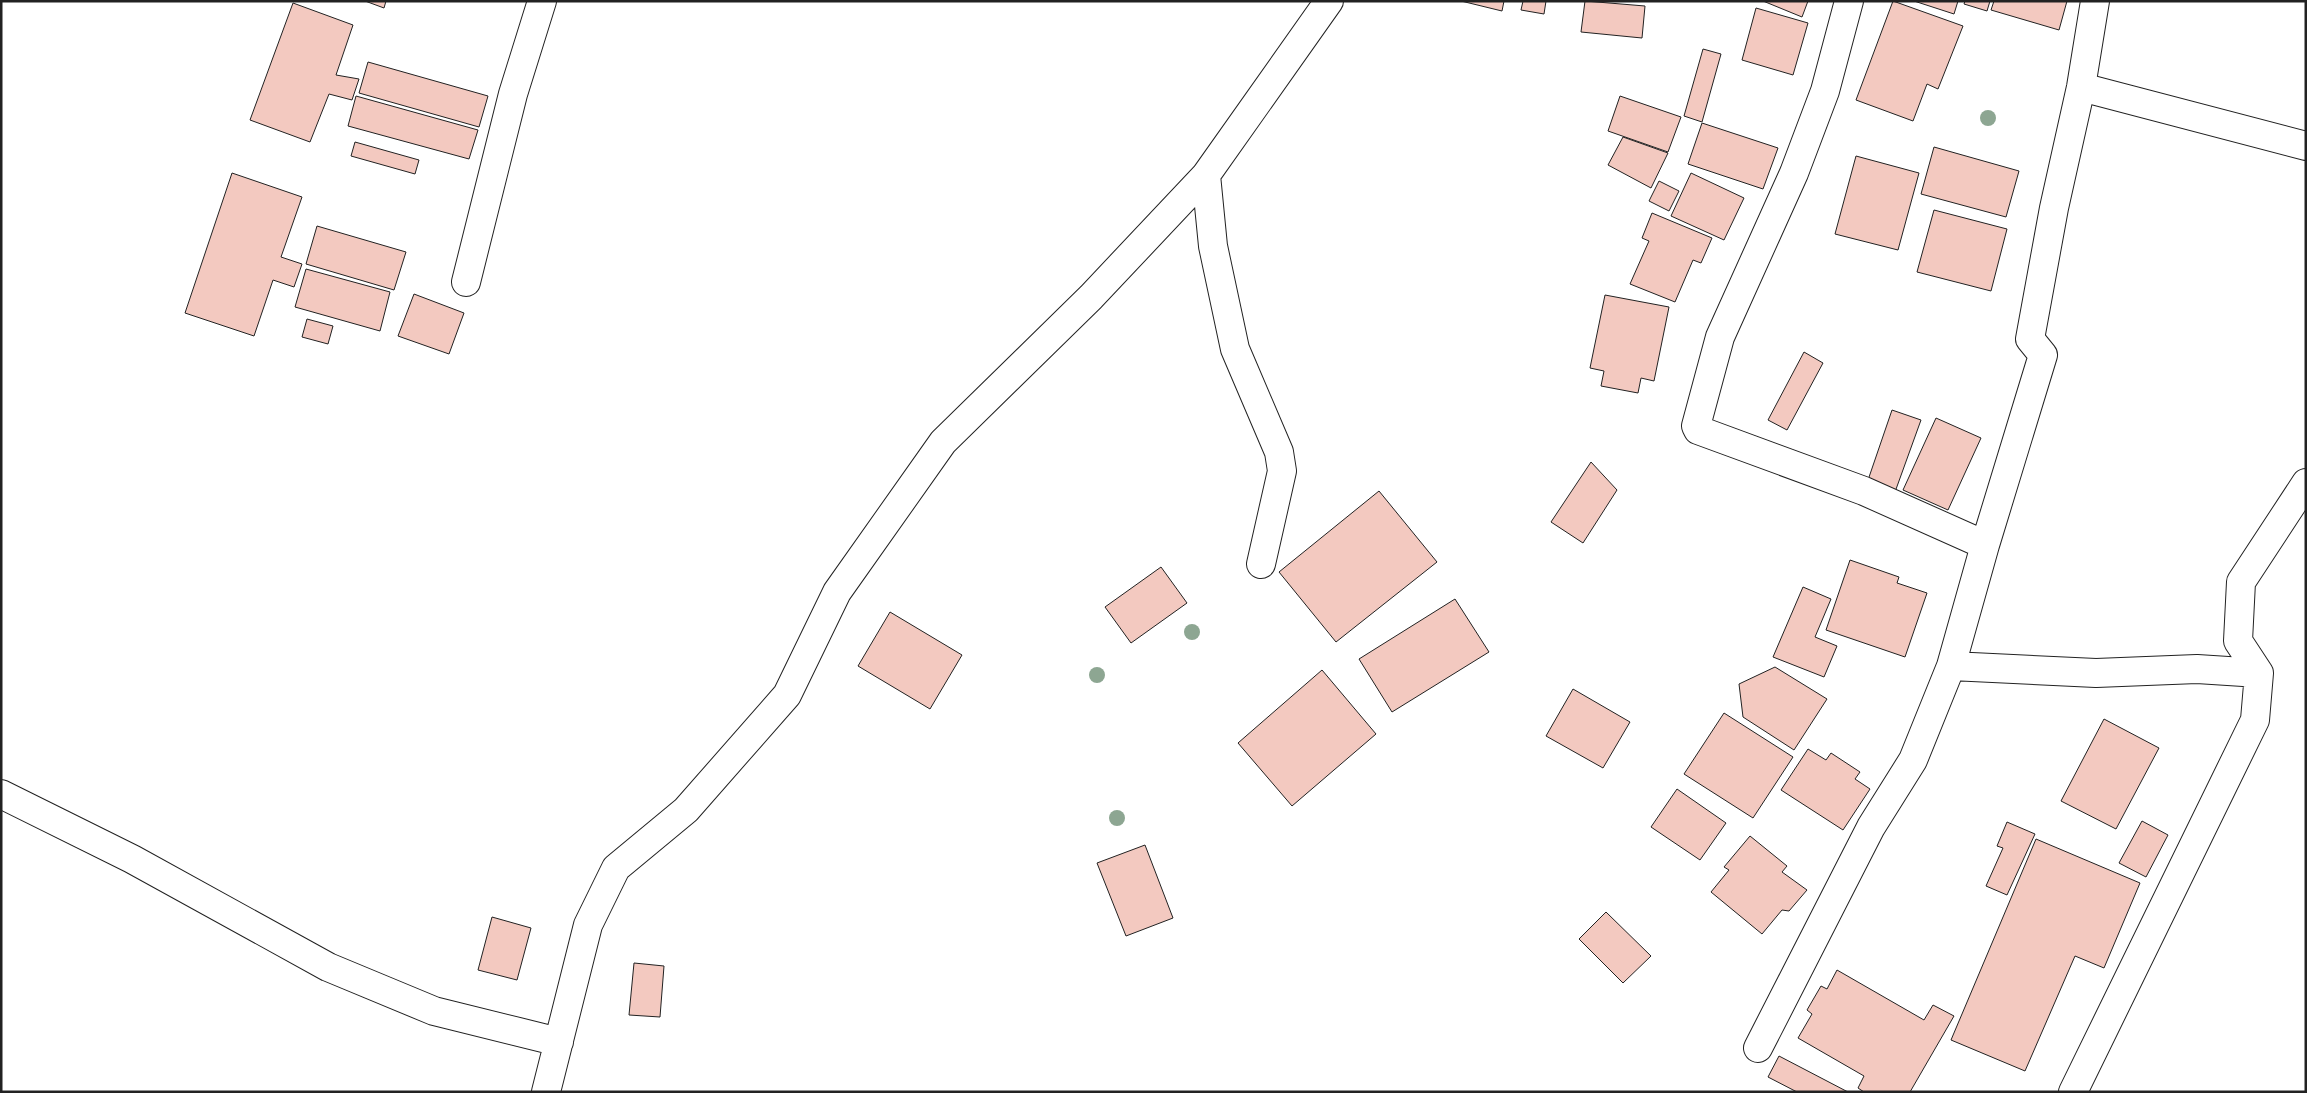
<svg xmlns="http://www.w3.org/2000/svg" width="2307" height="1093" font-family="Signika,sans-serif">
  <rect width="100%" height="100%" fill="#fff"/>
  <path fill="#f3c9c0" stroke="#222" d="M365 1H386L384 8Z
    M1461 1H1504L1502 11Z
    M1523 1H1546L1544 14 1521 10Z
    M1585 1 1645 6 1642 38 1581 32Z
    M1763 1H1808L1802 17Z
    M1893 1 1963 26 1938 89 1927 84 1913 121 1856 100Z
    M1914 1H1958L1954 14Z
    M1965 1H1990L1987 11 1964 4Z
    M1994 1H2067L2059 30 1991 10Z
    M293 3 353 25 336 75 359 79 352 100 329 94 310 142 250 120Z
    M1756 8 1808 23 1793 75 1742 60Z
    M1703 49 1721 54 1702 122 1684 116Z
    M368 62 488 96 479 127 359 93Z
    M356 96 478 130 469 159 348 126Z
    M1620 96 1681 117 1668 152 1608 131Z
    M1702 123 1778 148 1763 189 1688 164Z
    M1623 137 1668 153 1651 188 1608 165Z
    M355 142 419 160 415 174 351 156Z
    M1934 147 2019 171 2006 217 1921 194Z
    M1856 156 1919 173 1898 250 1835 234Z
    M232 173 302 197 281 257 302 264 294 287 273 280 254 336 185 313Z
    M1691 173 1744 198 1724 240 1671 216Z
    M1659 181 1679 191 1669 211 1649 201Z
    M1934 210 2007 229 1991 291 1917 272Z
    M1652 213 1712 238 1701 263 1693 260 1675 302 1630 284 1649 241 1642 238Z
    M317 226 406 252 394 290 306 264Z
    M306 269 390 292 380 331 295 307Z
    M414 294 464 313 449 354 398 336Z
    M1605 295 1669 307 1654 381 1641 378 1638 393 1601 386 1604 371 1590 368Z
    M307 319 333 326 328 344 302 337Z
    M1804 352 1823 363 1787 430 1768 420Z
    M1892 410 1921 420 1895 492 1867 483Z
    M1936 418 1981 438 1948 510 1903 490Z
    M1591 462 1617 490 1583 543 1551 522Z
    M1379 491 1437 562 1336 642 1279 572Z
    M1850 560 1899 577 1897 583 1927 593 1905 657 1826 630Z
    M1161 567 1187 603 1131 643 1105 607Z
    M1803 587 1831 599 1815 637 1837 646 1824 677 1773 657Z
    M1455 599 1489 652 1392 712 1359 659Z
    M890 612 962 655 930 709 858 666Z
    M1775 667 1827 699 1794 750 1743 717 1739 684Z
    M1322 670 1376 734 1292 806 1238 743Z
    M1573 689 1630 722 1603 768 1546 736Z
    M1724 713 1793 757 1753 818 1684 774Z
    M2104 719 2159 748 2116 829 2061 801Z
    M1808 749 1826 760 1831 753 1860 772 1855 779 1870 789 1843 830 1781 790Z
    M1677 789 1726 823 1700 860 1651 827Z
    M2142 821 2168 835 2146 877 2119 863Z
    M2007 822 2035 834 2007 895 1986 886 2003 848 1997 846Z
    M1750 836 1787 866 1782 872 1807 890 1789 911 1782 910 1762 934 1711 892 1729 870 1724 867Z
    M2036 839 2140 883 2104 968 2075 956 2025 1071 1951 1040Z
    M1145 845 1173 918 1126 936 1097 863Z
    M1606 912 1651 956 1623 983 1579 939Z
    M492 917 531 928 517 980 478 970Z
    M634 963 664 966 660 1017 629 1015Z
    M1837 970 1924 1020 1933 1005 1954 1016 1910 1092H1864L1858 1088 1864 1076 1798 1038 1812 1014 1807 1010 1821 986 1827 989Z
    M1779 1056 1848 1092H1797L1768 1077Z"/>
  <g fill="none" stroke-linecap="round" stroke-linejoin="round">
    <g stroke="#222" stroke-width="30">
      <path id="minor" d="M1849 1 1825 91 1794 173 1720 337 1696 426 1698 430 1864 491 1985 545
        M2081 87 2306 146
        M1206 175 1213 246 1235 349 1279 452 1282 471 1261 564
        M466 282 513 94 542 1
        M1951 666 2096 673 2197 669 2259 673 2238 641 2241 582 2306 483
        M1 794 132 859 328 967 434 1011 559 1042
        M1758 1048 1871 827 1913 760 1951 666 1985 545 2043 355 2030 339 2054 208 2081 87 2095 1
        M546 1092 588 925 616 868 686 810 787 695 837 592 943 442 1091 297 1206 175 1329 1
        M2073 1092 2255 720 2259 673"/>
    </g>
    <use href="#minor" stroke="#fff" stroke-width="28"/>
  </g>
  <g fill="#8da692">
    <circle cx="1988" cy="118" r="8"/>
    <circle cx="1192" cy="632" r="8"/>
    <circle cx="1097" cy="675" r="8"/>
    <circle cx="1117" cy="818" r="8"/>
  </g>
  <rect width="2307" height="1093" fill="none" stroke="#222222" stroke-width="5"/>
</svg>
